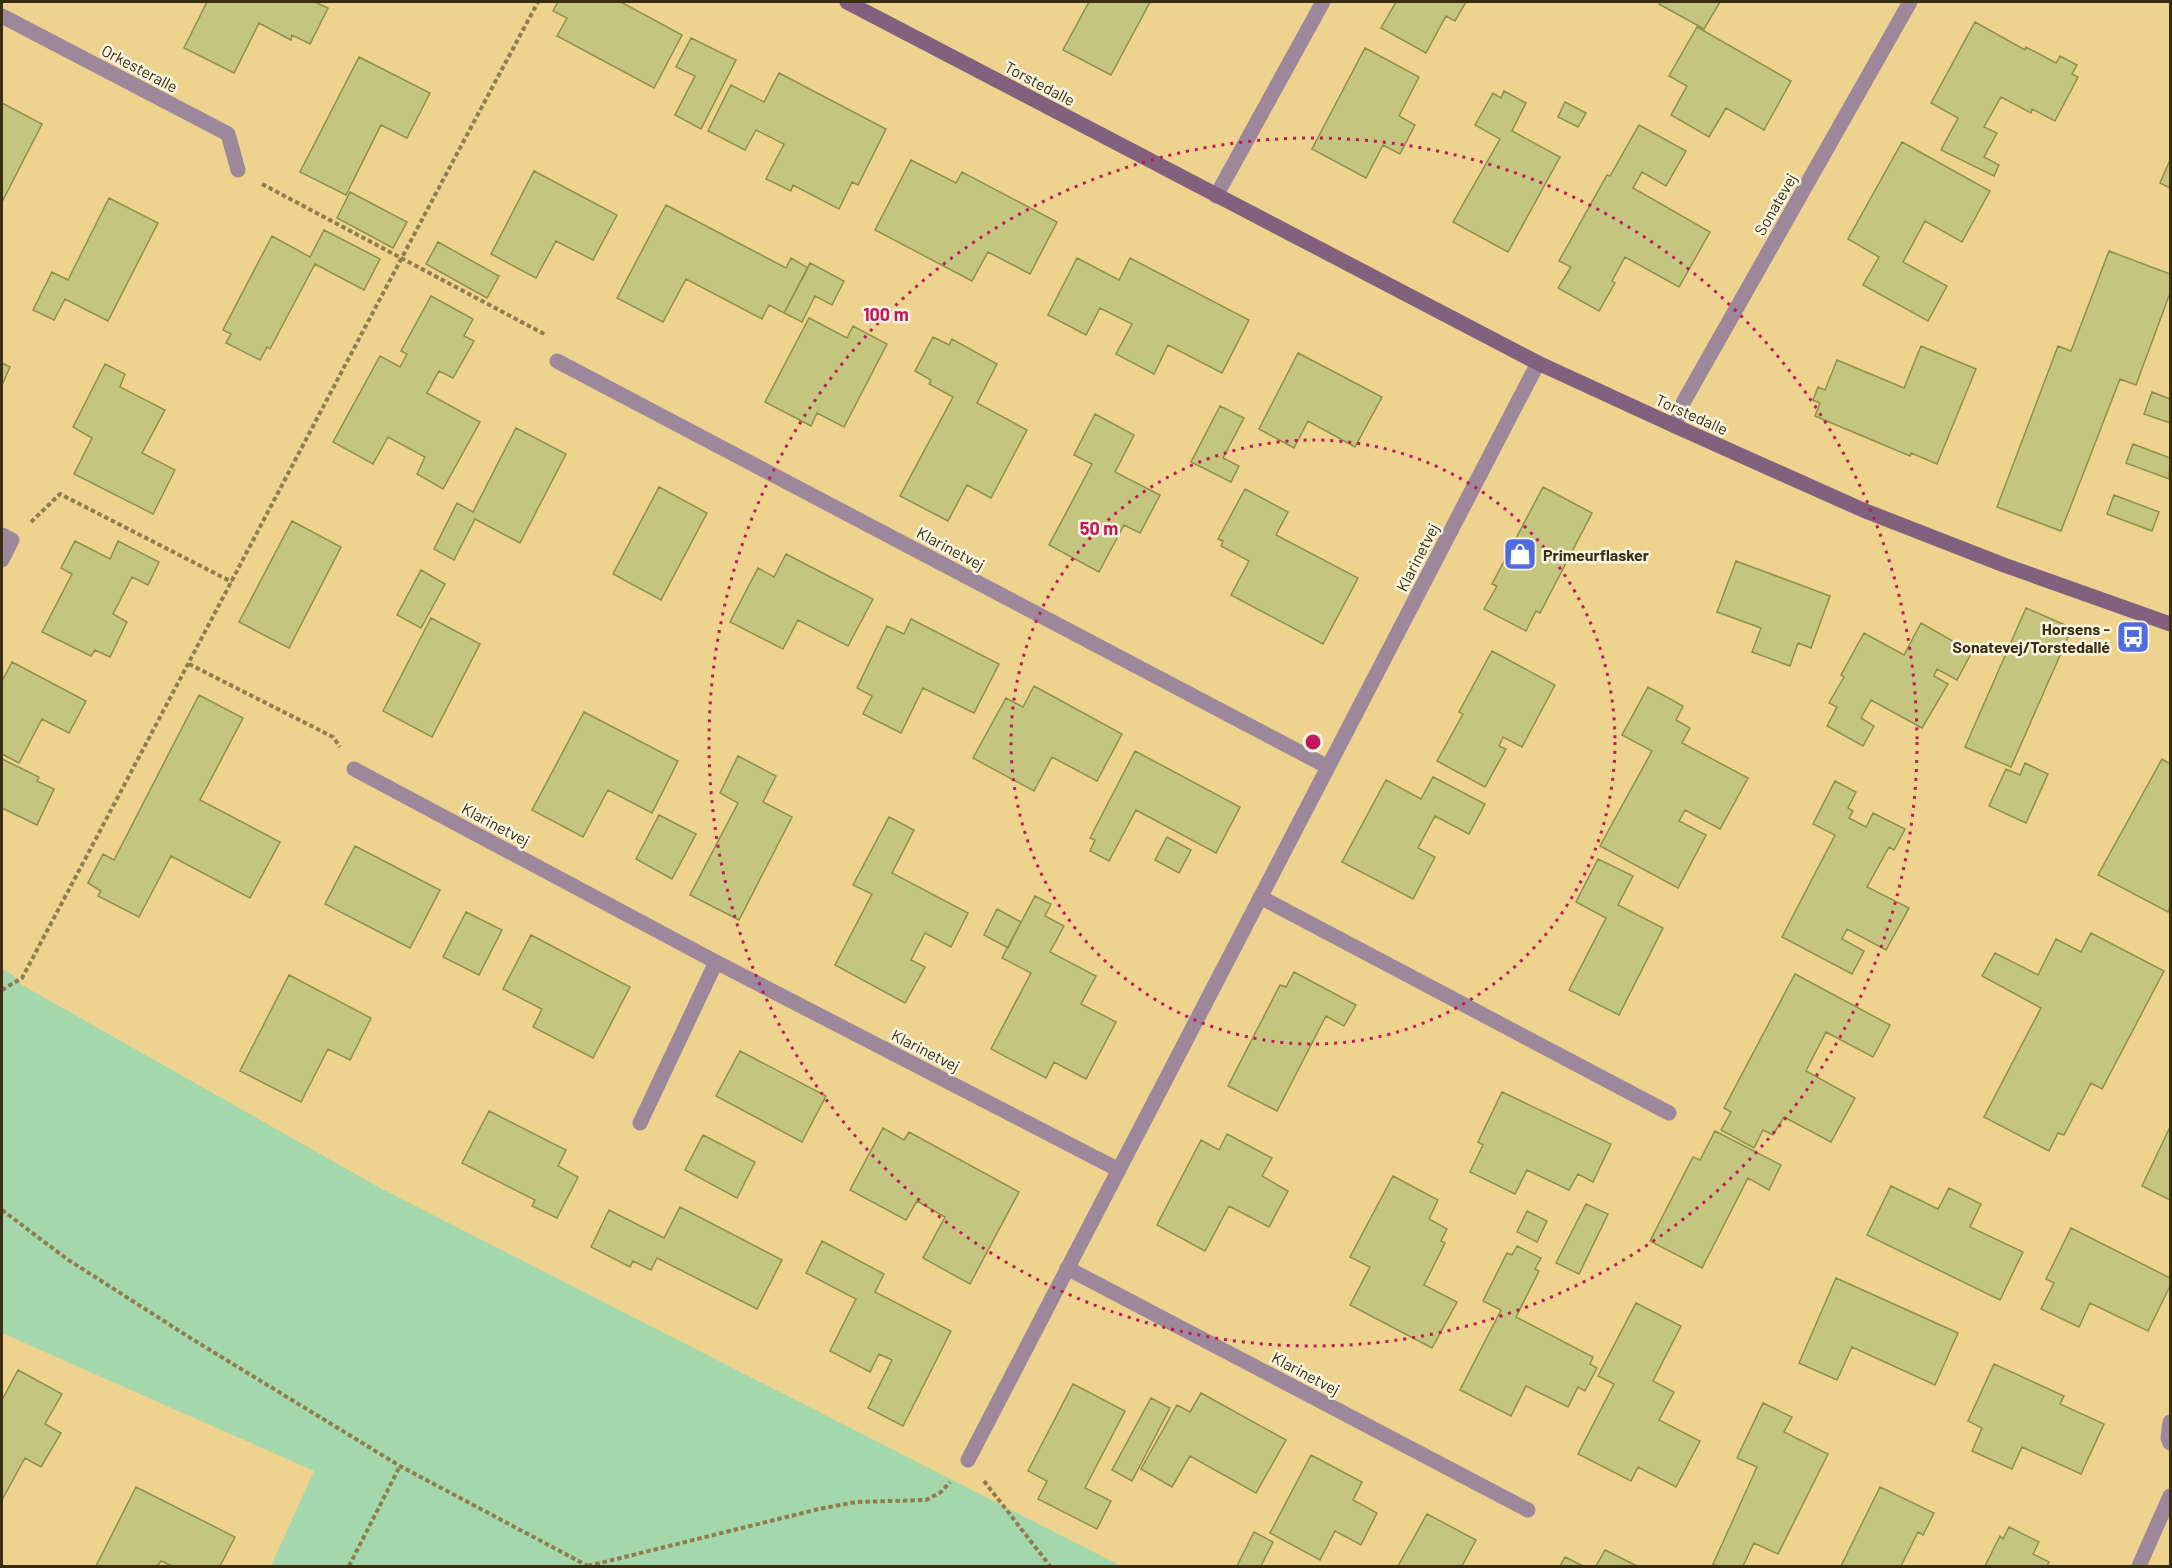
<svg xmlns="http://www.w3.org/2000/svg" width="2172" height="1568" font-family="Barlow,sans-serif">
  <rect width="100%" height="100%" fill="#edd38e"/>
  <path fill="#a4d7ac" d="M2 969 13 975 22 985 382 1189 1121 1566H271L314 1471 2 1333Z"/>
  <path fill="#c4c680" stroke="#8e8f4a" stroke-width="1.5" d="M207 2H315L328 8 310 44 292 35 291 40 259 23 234 73 184 48Z
    M558 2H621L682 35 654 88 557 36 567 18 553 11Z
    M1089 2H1150L1111 75 1063 50Z
    M1396 2H1466L1455 21 1446 16 1426 53 1381 28Z
    M1661 2H1720L1704 29 1659 4Z
    M1975 22 2025 50 2026 47 2056 63 2060 56 2077 65 2072 74 2078 77 2055 121 2032 109 2031 113 2001 97 1984 127 1997 133 1984 157 1999 165 1994 176 1941 150 1958 118 1931 103Z
    M1697 27 1791 81 1764 130 1726 108 1709 137 1671 115 1687 86 1669 76Z
    M691 38 736 60 701 129 675 115 695 76 676 67Z
    M1365 48 1419 77 1399 116 1415 125 1400 154 1383 145 1366 178 1312 149Z
    M359 57 430 93 407 138 381 125 346 195 300 172Z
    M779 73 886 129 858 185 852 182 839 209 793 185 791 191 766 179 784 144 756 130 745 150 708 131 731 85 764 102Z
    M1504 91 1526 103 1512 131 1560 157 1508 252 1453 222 1500 139 1475 125 1493 93 1501 98Z
    M1565 102 1586 113 1578 127 1558 117Z
    M2 103 42 124 2 202Z
    M1639 125 1686 151 1666 186 1642 172 1633 188 1710 232 1679 287 1625 257 1612 281 1615 283 1599 311 1558 288 1571 267 1559 261 1607 175 1610 176Z
    M1902 142 1990 191 1962 242 1925 221 1903 262 1947 286 1928 321 1863 285 1879 257 1848 239Z
    M911 160 956 183 962 172 1057 222 1030 274 988 252 972 281 875 230Z
    M2170 160V188L2160 183Z
    M534 171 617 215 593 260 556 241 536 278 491 254Z
    M350 192 407 222 393 248 337 218Z
    M109 198 158 223 108 321 65 299 54 320 33 310 52 272 68 280Z
    M666 205 786 268 791 258 808 268 784 313 769 305 762 319 686 279 663 322 617 298Z
    M324 230 380 259 364 290 315 264 270 349 267 347 260 360 226 343 231 334 223 330 272 236 310 257Z
    M438 242 499 276 487 298 426 264Z
    M2109 251 2170 274V293L2136 385 2120 379 2061 531 1997 507 2058 346 2071 351Z
    M1077 258 1119 280 1130 258 1249 320 1222 373 1168 345 1154 374 1116 354 1132 324 1100 308 1086 335 1048 315Z
    M810 263 844 281 832 305 815 296 802 322 784 313Z
    M431 296 473 319 464 336 474 341 453 378 439 371 427 393 480 422 443 489 417 474 425 457 388 437 373 464 333 442 380 356 400 367 407 354 401 351Z
    M809 318 847 338 853 326 887 344 844 427 817 413 811 426 765 402Z
    M933 337 949 345 952 339 997 364 977 403 1027 430 991 498 967 485 948 521 900 496 953 397 929 384 931 380 915 371Z
    M1921 346 1976 369 1937 464 1911 453 1910 456 1815 416 1820 403 1813 400 1818 387 1825 390 1837 360 1904 388Z
    M1298 353 1382 397 1355 447 1308 421 1294 448 1259 429Z
    M2 363 10 367 2 385Z
    M105 364 125 374 120 387 165 410 142 453 175 470 153 514 74 474 92 438 73 427Z
    M2152 392 2170 399V423L2144 414Z
    M1220 406 1244 418 1223 458 1239 466 1231 482 1191 462Z
    M1095 414 1134 435 1115 472 1160 495 1140 533 1124 525 1099 572 1049 545 1092 464 1074 455Z
    M516 428 566 454 520 543 475 519 454 560 434 549 457 503 473 512Z
    M2133 444 2170 458 2169 479 2126 463Z
    M659 487 707 513 661 600 613 574Z
    M1543 487 1592 513 1540 613 1536 611 1526 631 1484 609 1497 586 1492 584Z
    M1245 489 1288 512 1276 535 1358 578 1323 644 1231 595 1249 561 1221 546 1223 541 1218 539Z
    M2114 495 2159 512 2152 531 2107 514Z
    M292 521 341 547 289 648 239 622Z
    M75 541 110 559 118 541 159 562 148 585 132 577 113 614 127 622 110 657 95 650 91 656 42 632 72 574 61 568Z
    M786 554 873 599 848 646 798 620 783 649 730 622 758 568 774 577Z
    M1736 561 1830 596 1811 648 1798 643 1790 666 1752 652 1761 628 1717 612Z
    M421 570 445 584 421 628 397 615Z
    M2026 608 2072 628 2011 767 1965 747Z
    M431 618 480 644 432 737 383 711Z
    M911 619 999 664 974 713 923 688 901 733 863 714 872 696 857 688 887 626 904 634Z
    M1921 623 1972 652 1957 680 1937 669 1934 676 1948 684 1922 728 1871 700 1861 718 1874 726 1863 746 1827 726 1837 707 1829 703 1844 677 1841 675 1864 633 1904 655Z
    M1492 651 1555 685 1522 747 1503 737 1499 746 1506 749 1485 787 1437 761 1463 714 1459 712Z
    M12 662 86 701 69 733 42 719 19 763 2 754V681Z
    M1034 686 1122 734 1097 781 1052 757 1034 791 973 758 1006 698 1023 707Z
    M1648 687 1683 706 1676 720 1690 728 1682 743 1748 778 1720 829 1685 810 1679 821 1706 835 1678 888 1600 846 1652 751 1622 735Z
    M199 695 243 718 200 800 280 842 250 898 171 856 139 917 98 896 101 891 88 883 103 854 114 860Z
    M584 712 678 761 652 813 608 790 583 837 532 810Z
    M1135 751 1240 807 1216 853 1136 810 1109 861 1090 851 1095 840 1090 838Z
    M738 756 776 776 763 802 792 817 739 920 690 895 738 803 720 793Z
    M2 759 39 777 37 781 54 789 37 825 2 808Z
    M2162 759 2170 764V907L2168 912 2098 875Z
    M2025 763 2048 774 2026 823 1989 806 2006 769 2020 775Z
    M1433 777 1485 804 1469 834 1435 816 1418 848 1435 857 1413 899 1342 862 1386 780 1421 799Z
    M1835 781 1856 792 1848 808 1853 811 1849 818 1866 827 1873 813 1905 829 1894 850 1889 847 1867 887 1909 908 1886 950 1847 929 1842 939 1864 951 1852 974 1782 937 1835 835 1813 824Z
    M659 815 696 834 672 879 636 859Z
    M889 817 914 830 892 873 968 913 951 947 925 933 911 960 925 967 905 1003 835 965 872 894 853 885Z
    M1167 837 1191 850 1179 873 1155 860Z
    M355 846 440 890 410 948 325 904Z
    M1598 859 1633 876 1618 905 1663 928 1619 1015 1569 990 1606 918 1576 902Z
    M1035 896 1051 904 1045 916 1064 926 1050 952 1096 976 1081 1004 1116 1022 1086 1079 1054 1062 1046 1078 991 1049 1031 973 1002 958Z
    M997 909 1021 922 1008 948 984 935Z
    M466 912 502 930 479 975 443 957Z
    M2091 933 2164 971 2102 1089 2091 1083 2064 1135 2058 1133 2049 1151 1984 1117 2041 1008 1982 976 1995 953 2038 975 2056 939 2081 952Z
    M531 935 630 987 593 1058 533 1027 542 1009 503 989Z
    M1294 972 1356 1005 1344 1026 1326 1016 1277 1111 1228 1086 1280 985 1286 987Z
    M1795 974 1890 1025 1873 1057 1826 1032 1806 1071 1855 1098 1831 1142 1784 1117 1773 1135 1763 1130 1754 1148 1721 1130 1731 1112 1724 1108Z
    M289 975 371 1018 350 1060 328 1049 301 1102 240 1071Z
    M740 1051 826 1096 802 1142 716 1096Z
    M1502 1092 1611 1144 1593 1182 1578 1174 1569 1190 1527 1170 1515 1194 1470 1172 1483 1145 1478 1142Z
    M489 1111 566 1150 558 1166 578 1177 557 1218 532 1206 535 1200 462 1163Z
    M2170 1127V1200L2142 1186Z
    M883 1128 904 1140 909 1132 1019 1192 970 1284 923 1258 945 1217 917 1201 906 1220 850 1190Z
    M1715 1131 1781 1165 1769 1190 1748 1178 1702 1268 1650 1241 1693 1157 1700 1160Z
    M1227 1134 1272 1158 1262 1176 1288 1191 1269 1227 1229 1206 1205 1251 1157 1225 1201 1140 1219 1150Z
    M703 1135 755 1162 737 1198 685 1170Z
    M1393 1176 1438 1200 1429 1219 1447 1229 1441 1241 1445 1243 1424 1285 1457 1302 1432 1348 1350 1305 1370 1267 1350 1257Z
    M1891 1186 1938 1209 1949 1188 1981 1204 1970 1227 2023 1252 2000 1300 1867 1235Z
    M1586 1204 1608 1214 1579 1274 1556 1263Z
    M680 1207 782 1260 757 1309 657 1258 651 1270 633 1261 630 1267 591 1247 609 1210 664 1238Z
    M1527 1211 1547 1221 1537 1242 1517 1232Z
    M2071 1228 2170 1278V1286L2148 1331 2090 1303 2079 1327 2041 1309 2054 1283 2046 1279Z
    M822 1241 884 1274 875 1292 951 1331 903 1426 868 1408 892 1360 879 1354 870 1372 830 1351 856 1299 806 1273Z
    M1517 1246 1541 1258 1535 1269 1539 1271 1516 1317 1593 1357 1590 1364 1597 1368 1585 1391 1578 1387 1568 1407 1526 1386 1511 1416 1460 1390 1501 1310 1483 1301 1507 1253 1512 1255Z
    M1836 1278 1958 1333 1935 1385 1852 1347 1837 1380 1799 1363Z
    M1636 1303 1681 1326 1653 1381 1674 1392 1659 1420 1700 1441 1676 1487 1638 1467 1631 1481 1578 1454 1614 1384 1598 1376Z
    M1994 1364 2064 1396 2060 1404 2104 1424 2081 1474 2022 1447 2012 1469 1972 1451 1982 1428 1968 1421Z
    M18 1370 62 1394 45 1424 61 1433 41 1467 25 1458 2 1500V1400Z
    M1073 1384 1125 1411 1085 1488 1111 1501 1097 1529 1038 1499 1047 1481 1028 1471Z
    M1201 1393 1286 1440 1256 1493 1190 1456 1172 1487 1141 1469 1177 1405 1190 1412Z
    M1151 1398 1170 1408 1132 1481 1112 1470Z
    M1763 1403 1792 1417 1784 1432 1828 1454 1778 1554 1754 1543 1743 1566H1718L1713 1564 1757 1467 1737 1458Z
    M1311 1455 1362 1482 1353 1500 1377 1513 1361 1545 1335 1531 1320 1560 1270 1533Z
    M136 1487 235 1537 220 1566H172L161 1561 157 1566H96Z
    M1880 1487 1934 1513 1923 1535 1918 1532 1901 1566H1841Z
    M1427 1514 1476 1540 1462 1566H1398Z
    M2009 1527 2039 1542 2033 1554 2049 1562 2047 1566H1985L2000 1536 2003 1539Z
    M1254 1532 1273 1542 1261 1566H1237Z
    M1605 1550 1637 1566H1596Z
    M1565 1557 1583 1566H1560Z"/>
  <g fill="none" stroke-linecap="round" stroke-linejoin="round">
    <path stroke="#8f7d4d" stroke-width="4" stroke-dasharray="4.5 3" stroke-linecap="butt" d="M262 184 546 335
      M31 522 60 494 232 582
      M189 664 333 737 340 747
      M2 990 22 978C195 653 364 326 538 2
      M2 1210 67 1259 192 1339 400 1466 588 1566
      M984 1481 1050 1566
      M349 1566 400 1466
      M588 1566 819 1509 856 1502 926 1500 941 1492 950 1482"/>
    <path stroke="#9d879b" stroke-width="15" d="M2 16 228 134 238 170
      M1216 196 1323 2
      M557 361 1328 767
      M1675 426 1684 401 1910 2
      M2 535 12 540 2 560
      M354 769 716 962 1119 1170
      M1260 897 1669 1113
      M640 1123 716 962
      M1067 1268 1528 1510
      M2170 1422 2168 1438 2170 1443
      M968 1460 1538 363
      M2139 1566 2170 1496"/>
    <path stroke="#81617e" stroke-width="15" d="M847 2 1538 363 1675 426 1863 510 2004 565 2170 624"/>
  </g>
  <g fill="none" stroke="#c2185b" stroke-width="3" stroke-dasharray="3 6">
    <circle cx="1313" cy="742" r="302"/>
    <circle cx="1313" cy="742" r="604"/>
  </g>
  <defs>
    <g id="shop-square" transform="scale(1.725)"><rect x="-9" y="-9" width="18" height="18" rx="4" fill="#4f6ce0" stroke="#fdf5e1"/><path d="M-5-2.5h2.3a2.7 3.5 0 0 1 5.4 0H5L5.5 6h-11ZM-1.5-2.5h3a1.5 2.3 0 0 0-3 0Z" fill="#fff"/></g>
    <g id="bus-square" transform="scale(1.725)"><rect x="-9" y="-9" width="18" height="18" rx="4" fill="#4f6ce0" stroke="#fdf5e1"/><path d="M-5-6H5V4H4V6H2V4H-2V6H-4V4H-5ZM-3.5-4V0h7V-4ZM-3.5 1.2v1.5H-2V1.2ZM2 1.2v1.5H3.5V1.2Z" fill="#fff"/></g>
  </defs>
  <g fill-rule="evenodd">
    <use href="#shop-square" x="1520" y="554"/>
    <use href="#bus-square" x="2133" y="637"/>
  </g>
  <g text-anchor="middle" dominant-baseline="central" stroke-width="5" stroke-linejoin="round" paint-order="stroke">
    <g font-size="16" fill="#392e12" stroke="#fdf5e1">
      <text transform="translate(140 68) rotate(28)">Orkesteralle</text>
      <text transform="translate(1040 83) rotate(28)">Torstedalle</text>
      <text transform="translate(1775 204) rotate(-60)">Sonatevej</text>
      <text transform="translate(1692 414) rotate(24)">Torstedalle</text>
      <text transform="translate(951 548) rotate(28)">Klarinetvej</text>
      <text transform="translate(1417 557) rotate(-63)">Klarinetvej</text>
      <text transform="translate(496 824) rotate(28)">Klarinetvej</text>
      <text transform="translate(926 1050) rotate(27)">Klarinetvej</text>
      <text transform="translate(1306 1373) rotate(28)">Klarinetvej</text>
    </g>
    <g font-size="16" font-weight="bold" fill="#392e12" stroke="#fdf5e1" text-anchor="start">
      <text x="1543" y="554">Primeurflasker</text>
      <text x="2110" y="628" text-anchor="end">Horsens -<tspan x="2110" dy="18">Sonatevej/Torstedallé</tspan></text>
    </g>
  </g>
  <circle cx="1313" cy="742" r="9" fill="#c2185b" stroke="#fdf5e1" stroke-width="3"/>
  <g font-size="18" text-anchor="middle" font-weight="bold" fill="#c2185b" stroke="#fdf5e1" stroke-width="5" stroke-linejoin="round" paint-order="stroke">
    <text x="886" y="321">100 m</text>
    <text x="1099" y="535">50 m</text>
  </g>
  <rect width="2172" height="1568" fill="none" stroke="#392e12" stroke-width="6"/>
</svg>
